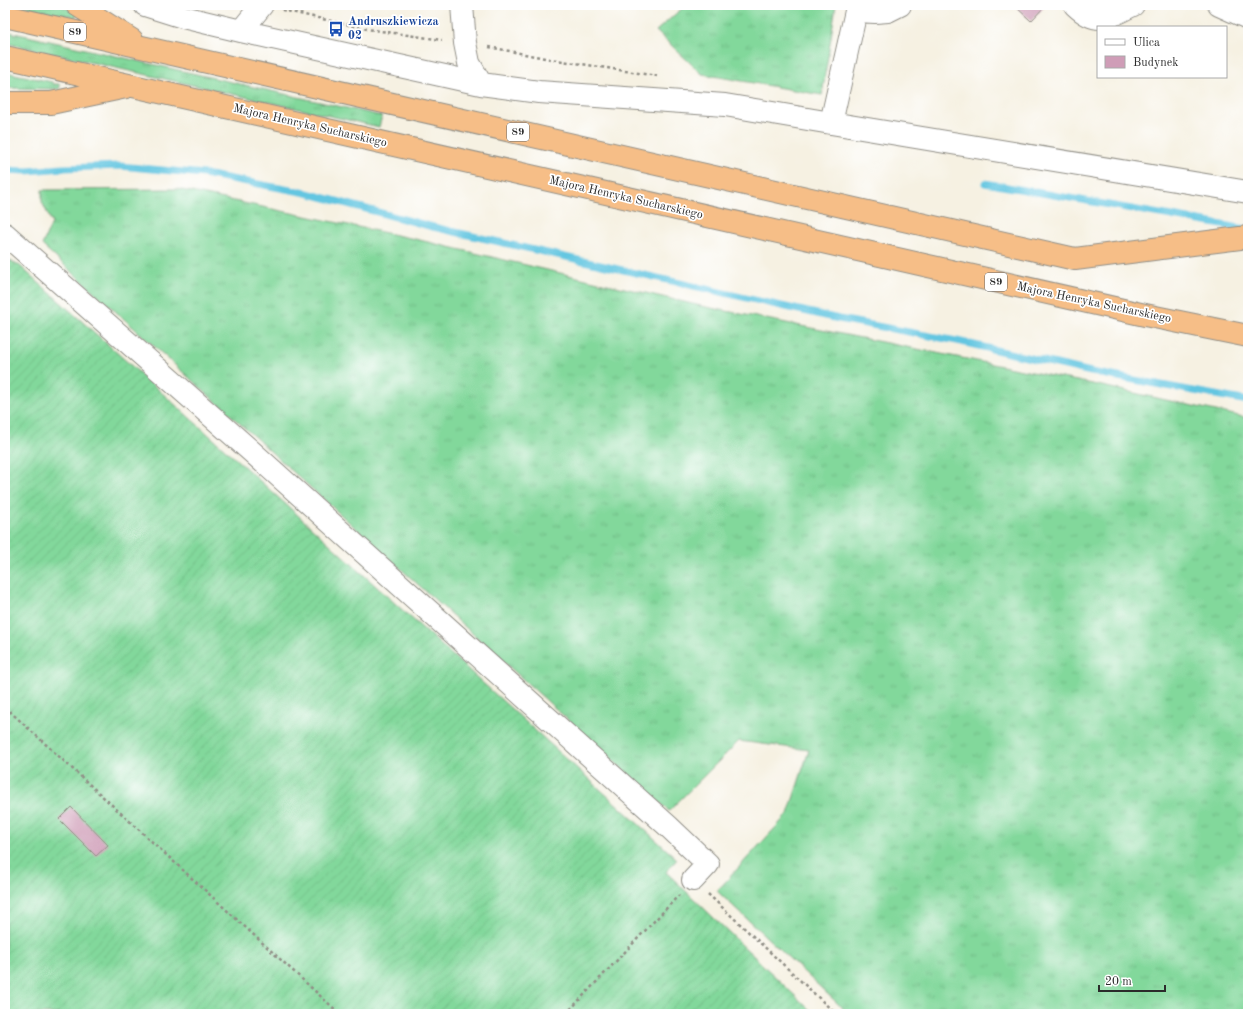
<svg xmlns="http://www.w3.org/2000/svg" width="1253" height="1019" font-family="'Old Standard TT',serif">
  <defs>
    <pattern id="grass-tufts" width="24" height="20" patternUnits="userSpaceOnUse"><rect width="24" height="20" fill="#82d89b"/><path d="M3 7l-1-3M5 7V3M7 7l1-3M15 17l-1-3M17 17v-4M19 17l1-3" fill="none" stroke="#70ba86"/></pattern>
    <pattern id="garden-furrows" width="10" height="10" patternUnits="userSpaceOnUse"><rect width="10" height="10" fill="#82d89b"/><path d="M-1 1l2-2M0 10L10 0M9 11l2-2" fill="none" stroke="#70ba86"/></pattern>
  </defs>
  <rect width="100%" height="100%" fill="#fff"/>
  <filter id="ink" filterUnits="userSpaceOnUse"><feTurbulence type="fractalNoise" baseFrequency=".025" numOctaves="2"/><feDisplacementMap in="SourceGraphic" scale="8" xChannelSelector="R" yChannelSelector="G"/><feConvolveMatrix kernelMatrix="1 2 1 2 8 2 1 2 1" color-interpolation-filters="sRGB"/></filter>
  <filter id="wash" filterUnits="userSpaceOnUse"><feTurbulence type="fractalNoise" baseFrequency=".012" numOctaves="4" result="noise"/><feDisplacementMap in="SourceGraphic" scale="16" xChannelSelector="R" yChannelSelector="G"/><feGaussianBlur stdDeviation="0.9" result="paint"/><feColorMatrix in="noise" values="0 0 0 0 0 0 0 0 0 0 0 0 0 0 0 0 0 1.4 0 .05"/><feComposite in="paint" operator="in"/></filter>
  <g filter="url(#wash)">
    <rect width="100%" height="100%" fill="#f6f1e2"/>
    <path fill="url(#grass-tufts)" stroke="#568263" d="M19 5H59L77 13 76 17H72L69 15 67 16Z
      M686 5H836L822 95 702 74 656 31Z
      M5 31 382 116 379 127 5 43Z
      M5 72 52 82 53 84H59L60 88 58 89 5 88Z
      M177 189 415 239 701 306 1102 386 1248 418V1014H849L717 891 788 814 809 750 739 741 669 811 42 245 52 223 42 202V190Z"/>
    <path fill="url(#garden-furrows)" stroke="#568263" d="M5 258 20 266 237 460 677 859 666 872 814 1014H5Z"/>
    <g fill="none" stroke-linecap="round" stroke-linejoin="round">
      <path stroke="#63c6e1" stroke-width="7" d="M5 170 27 171 63 168 120 166 204 174 307 193 433 227 839 319 957 341 1091 372 1248 401
        M985 183 1245 229"/>
    </g>
    <g id="blocks">
      <path fill="#cf9db7" d="M1014 5H1046L1031 21Z
        M71 807 108 845 96 856 59 819Z"/>
    </g>
  </g>
  <g filter="url(#ink)">
    <use href="#blocks" fill-opacity="0" stroke="#908e86" stroke-width="1"/>
    <g fill="none" stroke-linecap="round" stroke-linejoin="round">
      <g stroke="#908e86" stroke-width="24">
        <path id="minor" d="M145 5 183 17 241 31 481 84 539 92 725 105 831 123 1248 192
          M462 5 465 43 469 63 481 84
          M1075 5C1098 27 1108 17 1133 5
          M1219 5 1248 18
          M241 31 262 5
          M831 123 856 11 875 12 888 11 900 5
          M5 234 251 451 669 827 708 864 693 880"/>
      </g>
      <g stroke="#908e86" stroke-width="24">
        <path id="highway" d="M77 5 132 40
          M5 16 1075 259 1248 237
          M5 57 1145 315 1248 336
          M5 103H51L126 87"/>
      </g>
      <path stroke="#908e86" stroke-width="2.5" stroke-dasharray="3 3" stroke-linecap="butt" d="M282 10 367 29 442 40
        M489 47 550 59 657 76
        M5 707 340 1014
        M708 894 836 1014
        M566 1014 679 895"/>
      <use href="#minor" stroke="#fff" stroke-width="22"/>
      <use href="#highway" stroke="#f6be87" stroke-width="22"/>
    </g>
  </g>
  <defs>
    <g id="bus-bare" transform="scale(1.2)"><path d="M-5-6H5V4H4V6H2V4H-2V6H-4V4H-5ZM-3.5-4V0h7V-4ZM-3.5 1.2v1.5H-2V1.2ZM2 1.2v1.5H3.5V1.2Z" fill="#1a4fb4" stroke="#fff" stroke-width="2.5" paint-order="stroke"/></g>
  </defs>
  <g fill-rule="evenodd">
    <use href="#bus-bare" x="336" y="29"/>
  </g>
  <g text-anchor="middle" dominant-baseline="central" stroke-width="3.5" stroke-linejoin="round" paint-order="stroke">
    <g fill="#fff" stroke="#6b6b6b" stroke-width="1">
      <rect x="64" y="23" width="22" height="18" rx="3"/>
      <rect x="507" y="123" width="22" height="18" rx="3"/>
      <rect x="985" y="273" width="22" height="18" rx="3"/>
    </g>
    <g font-size="11" font-weight="bold" fill="#2b2b2b">
      <text x="75" y="32">89</text>
      <text x="518" y="132">89</text>
      <text x="996" y="282">89</text>
    </g>
    <g font-size="12" font-weight="bold" fill="#164399" stroke="#fff" text-anchor="start">
      <text x="348" y="22">Andruszkiewicza<tspan x="348" dy="14">02</tspan></text>
    </g>
    <g font-size="12" fill="#2b2b2b" stroke="#fff">
      <text transform="translate(310 126) rotate(13)">Majora Henryka Sucharskiego</text>
      <text transform="translate(626 198) rotate(13)">Majora Henryka Sucharskiego</text>
      <text transform="translate(1094 303) rotate(12)">Majora Henryka Sucharskiego</text>
    </g>
  </g>
  <rect width="1253" height="1019" fill="none" stroke="#fff" stroke-width="20"/>
  <rect x="1097" y="26" width="130" height="52" fill="#ffffff" stroke="#aaaaaa"/>
  <rect x="1105" y="39" width="20" height="6" fill="#ffffff" stroke="#aaaaaa"/>
  <text x="1133" y="46" font-size="12" fill="#2b2b2b">Ulica</text>
  <rect x="1105" y="56" width="20" height="12" fill="#cf9db7" stroke="#aaaaaa"/>
  <text x="1133" y="66" font-size="12" fill="#2b2b2b">Budynek</text>
  <path d="M1099 985v6h66v-6" fill="none" stroke="#2b2b2b" stroke-width="2"/>
  <text x="1105" y="985" font-size="12" fill="#2b2b2b" stroke="#ffffff" stroke-width="3" paint-order="stroke">20 m</text>
</svg>
